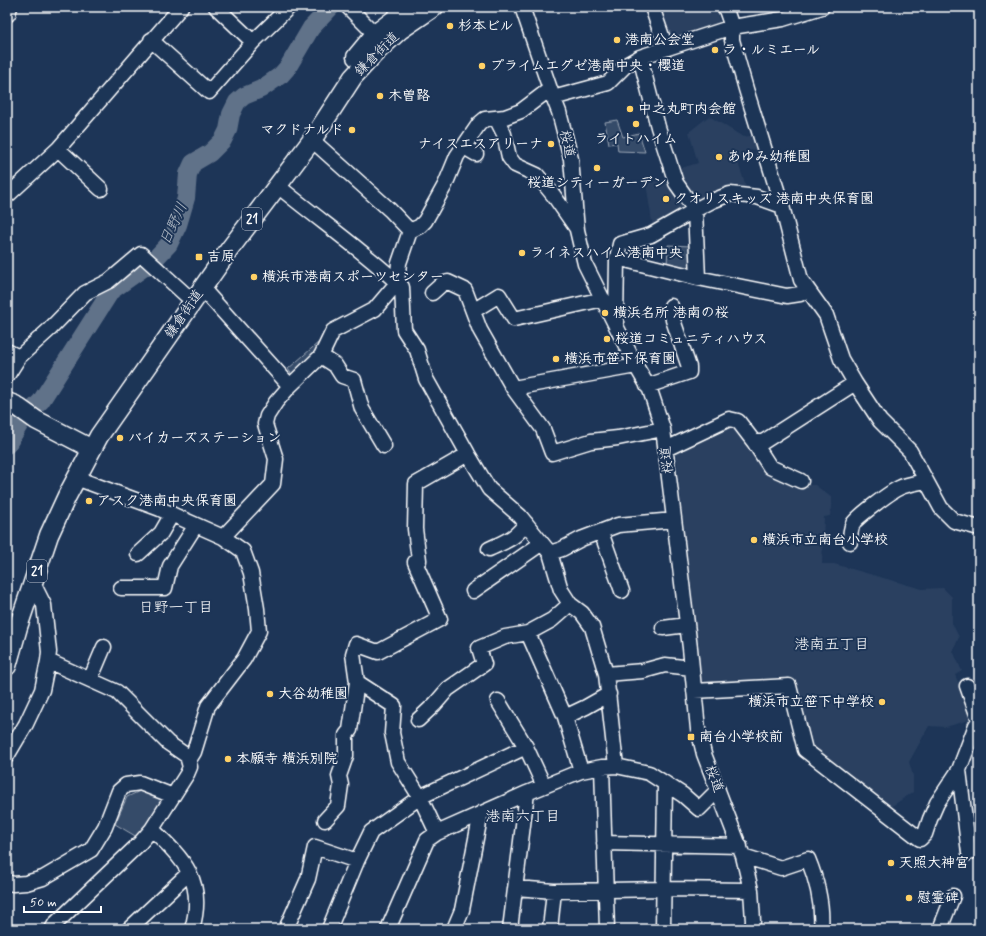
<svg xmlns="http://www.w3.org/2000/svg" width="986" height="936" font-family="Mynerve,'Klee One',sans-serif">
  <rect width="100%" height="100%" fill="#1d3557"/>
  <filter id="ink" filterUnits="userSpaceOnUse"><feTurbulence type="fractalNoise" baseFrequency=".025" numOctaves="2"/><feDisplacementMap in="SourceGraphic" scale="8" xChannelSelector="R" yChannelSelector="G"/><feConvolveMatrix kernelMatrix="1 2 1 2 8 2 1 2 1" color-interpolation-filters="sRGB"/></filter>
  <g filter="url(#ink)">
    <path fill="#2a4161" d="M677 7H715L720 23 669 38 661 12Z
      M709 116 743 137 756 135 760 147 748 151 738 163 748 193 697 205 675 170 698 163 689 132Z
      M672 178 689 209 653 228 646 183Z
      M734 425 796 485H815L832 498 830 516 824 517 822 564H834L922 589 943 588 952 597V623L959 637 953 651 962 671 955 675 973 717 972 719 946 727 929 726 909 762 913 776V792L886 810 808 748 793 687 787 677 702 684 675 449 700 435Z"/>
    <path fill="#364b69" stroke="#9aa5b4" d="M617 120 623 137 639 133 645 152 618 151 617 143 609 144 605 122Z
      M668 245 691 246 694 271 667 265Z
      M319 342 316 355 295 379 288 369Z
      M140 791 165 800 137 837 115 824 127 797Z"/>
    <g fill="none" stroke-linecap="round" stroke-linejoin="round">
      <path stroke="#617289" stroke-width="18" d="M7 445 22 420 41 401 111 291 152 262 169 244 178 225 186 198 188 174 193 163 210 153 223 140 228 130 231 114 237 102 244 96 261 89 281 75 288 67 311 28 331 7"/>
      <g stroke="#fff" stroke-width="17">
        <path id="minor" d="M216 7 253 42
          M348 7 375 34
          M522 7 550 89 559 112 571 159 577 230 585 264 636 366 650 390 663 429 690 648 698 729 704 754 743 856 751 890 753 921 752 929
          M652 7 666 48
          M725 7 732 27V40L746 89 782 206 801 280 826 315 841 359 855 383 880 421 910 451 941 508 954 521 979 528
          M7 15 8 14 10 7
          M151 40 209 92 253 42 289 7
          M640 57 658 127 676 183 695 210 698 278
          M553 98 608 83 626 65 640 57 732 27 783 19 822 7
          M496 118 504 134 509 157 515 165 537 175 554 196 577 229
          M312 140 390 210 410 231
          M464 147 476 154
          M58 149 101 189
          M278 186C319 220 363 250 402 287L404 330 417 350 426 379 468 454 489 489 520 516 545 547 550 553 561 590 570 604 582 613 592 627 606 674 616 766
          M7 196 58 149 181 7
          M617 258 698 278 787 296 800 294 807 289
          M202 288 290 386
          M432 293 442 284 448 282 465 290 480 330 513 388 543 429 552 453 591 441 618 438 663 429
          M473 311 499 295 514 319 603 299
          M616 323 617 258 620 244 651 235 695 210 712 201 730 194 757 197 782 206
          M7 351 19 357
          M321 356 335 365 342 376 354 380 362 409 384 446
          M7 376 19 357 50 329 85 293 109 281 141 254 186 295
          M647 386 689 372V367L673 320 671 306
          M513 388 636 366
          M754 442 770 467 801 481
          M666 449 729 419 738 421 754 442H763L855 383
          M76 478 160 509 223 537 243 551 251 573 257 609 259 631 244 659 208 706 194 752 189 760
          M601 532 622 591
          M223 537 273 484 276 459 265 424 267 416 276 402 290 386 321 356 333 331 375 309 397 283 399 263 410 231 420 226 425 221 445 185 457 156 479 124 485 119 505 117 521 111 550 89
          M850 542C850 536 850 530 853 524 855 518 892 491 899 488 907 484 917 483 926 481
          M489 549C506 541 515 539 526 523
          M550 553 562 549 581 539 618 525 674 520
          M138 554 161 533 172 514
          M121 588H165L170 566 196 525
          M473 591 542 543
          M663 628 687 625
          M528 633 565 717 581 771
          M48 661 117 692 168 743 187 756 190 767 187 774 152 829 140 843 55 924 52 929
          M606 674 643 671 665 665 692 668
          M90 680 104 647
          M357 682 394 706 392 733 398 762 420 797 437 833
          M967 686 979 720
          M694 691 789 686 805 750 920 839 925 834 930 819 937 803 959 770 976 725 979 724
          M498 701 526 747 544 786
          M565 717 586 707 609 694
          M418 720 435 704 448 689 484 664 479 648 505 637 528 633 552 620 570 604
          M7 756 26 724 42 690 48 661 49 652 44 605 33 583
          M602 767 607 929
          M959 770 969 853
          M325 820 338 806 341 785 339 776 346 756V735L350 730 357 682 353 654 356 644 378 652 440 619 415 562 419 560 415 529 416 484 468 454
          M152 829C184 860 206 881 192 929
          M604 843 740 846
          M743 856 781 868 808 859C817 881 823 905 821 929
          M7 882 13 884 26 883 43 878 91 850 105 827 119 791 126 785 140 783 173 796
          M516 888 554 891 664 889 751 890
          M129 929 189 873
          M286 929 308 879 315 847 357 861
          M329 929 357 861 371 832 420 797 526 747
          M388 929 427 840 437 833 527 793 581 771 602 767 616 766 649 773 683 795 699 809 718 790
          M454 929 462 910 481 813
          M510 929 527 793
          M550 929 554 891
          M663 929 665 783
          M940 929 953 896"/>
      </g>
      <g stroke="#fff" stroke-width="21">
        <path id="major" d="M356 57 375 34 404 12
          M7 402 15 405 36 420 92 449
          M7 666 18 627 49 535 67 496 99 436 229 250 312 140 353 77 376 52 400 30 434 7"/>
      </g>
      <use href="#minor" stroke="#1d3557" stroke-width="14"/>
      <use href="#major" stroke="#1d3557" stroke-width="18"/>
    </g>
  </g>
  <g fill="#ffd166" stroke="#1d3557" stroke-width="1.5">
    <circle cx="450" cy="26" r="4"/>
    <circle cx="617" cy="40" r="4"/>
    <circle cx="715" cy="50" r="4"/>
    <circle cx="482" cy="66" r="4"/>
    <circle cx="380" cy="96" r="4"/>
    <circle cx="630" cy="109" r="4"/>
    <circle cx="636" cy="124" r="4"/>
    <circle cx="352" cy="130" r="4"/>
    <circle cx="551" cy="144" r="4"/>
    <circle cx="719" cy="157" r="4"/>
    <circle cx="597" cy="168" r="4"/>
    <circle cx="666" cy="199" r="4"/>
    <circle cx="522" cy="253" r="4"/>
    <rect x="195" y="253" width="8" height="8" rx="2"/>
    <circle cx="254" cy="277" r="4"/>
    <circle cx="605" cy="313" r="4"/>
    <circle cx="607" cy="339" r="4"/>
    <circle cx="556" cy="359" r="4"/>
    <circle cx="120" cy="438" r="4"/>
    <circle cx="89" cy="501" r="4"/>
    <circle cx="754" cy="540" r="4"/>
    <circle cx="270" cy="694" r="4"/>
    <circle cx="882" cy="702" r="4"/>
    <rect x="687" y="733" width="8" height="8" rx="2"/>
    <circle cx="228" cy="759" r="4"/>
    <circle cx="891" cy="863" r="4"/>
    <circle cx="909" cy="898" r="4"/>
  </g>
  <g text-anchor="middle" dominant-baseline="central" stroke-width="4" stroke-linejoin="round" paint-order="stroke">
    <g fill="#1d3557" stroke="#bbc2cd" stroke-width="1">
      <rect x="242" y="208" width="20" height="22" rx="3"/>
      <rect x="27" y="560" width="20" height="22" rx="3"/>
    </g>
    <g font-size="13" font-weight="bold" fill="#fff">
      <text x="252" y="219">21</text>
      <text x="37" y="571">21</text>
    </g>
    <g font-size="14" font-weight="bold" fill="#fff" stroke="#1d3557" text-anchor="start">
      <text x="458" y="26">杉本ビル</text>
      <text x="625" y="40">港南公会堂</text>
      <text x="723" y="50">ラ・ルミエール</text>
      <text x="490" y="66">プライムエグゼ港南中央・櫻道</text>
      <text x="388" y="96">木曽路</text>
      <text x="638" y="109">中之丸町内会館</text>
      <text x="344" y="130" text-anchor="end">マクドナルド</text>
      <text x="636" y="139" text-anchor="middle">ライトハイム</text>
      <text x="543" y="144" text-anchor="end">ナイスエスアリーナ</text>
      <text x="727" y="157">あゆみ幼稚園</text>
      <text x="597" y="183" text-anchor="middle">桜道シティーガーデン</text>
      <text x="674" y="199">クオリスキッズ 港南中央保育園</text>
      <text x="530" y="253">ライネスハイム港南中央</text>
      <text x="207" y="257">吉原</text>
      <text x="262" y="277">横浜市港南スポーツセンター</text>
      <text x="613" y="313">横浜名所 港南の桜</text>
      <text x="615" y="339">桜道コミュニティハウス</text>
      <text x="564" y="359">横浜市笹下保育園</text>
      <text x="128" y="438">バイカーズステーション</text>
      <text x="97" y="501">アスク港南中央保育園</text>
      <text x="762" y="540">横浜市立南台小学校</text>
      <text x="278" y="694">大谷幼稚園</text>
      <text x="874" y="702" text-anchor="end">横浜市立笹下中学校</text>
      <text x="699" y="737">南台小学校前</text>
      <text x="236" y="759">本願寺 横浜別院</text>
      <text x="899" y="863">天照大神宮</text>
      <text x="917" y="898">慰霊碑</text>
    </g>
    <g font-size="14" fill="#fff" stroke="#1d3557">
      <text transform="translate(377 54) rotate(-45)">鎌倉街道</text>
      <text transform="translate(567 144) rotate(77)">桜道</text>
      <text transform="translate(184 314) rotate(-55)">鎌倉街道</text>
      <text transform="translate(667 460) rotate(-96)">桜道</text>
      <text transform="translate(714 779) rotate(68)">桜道</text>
    </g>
    <g font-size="15" font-style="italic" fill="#b8c0ca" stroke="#1d3557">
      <text transform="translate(174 224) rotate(-65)">日野川</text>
    </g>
    <g font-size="15" fill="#fff" stroke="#1d3557">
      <text x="176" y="608">日野一丁目</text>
      <text x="832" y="645">港南五丁目</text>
      <text x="523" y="817">港南六丁目</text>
    </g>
  </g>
  <rect width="986" height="936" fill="none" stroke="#1d3557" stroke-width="24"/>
  <rect x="12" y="12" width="962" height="912" fill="none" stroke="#fff" stroke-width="1.5" filter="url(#ink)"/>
  <path d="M24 906v6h77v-6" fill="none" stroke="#ffffff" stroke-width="2"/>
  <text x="30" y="906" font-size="12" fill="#ffffff" stroke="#1d3557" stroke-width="3" paint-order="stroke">50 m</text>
</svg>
